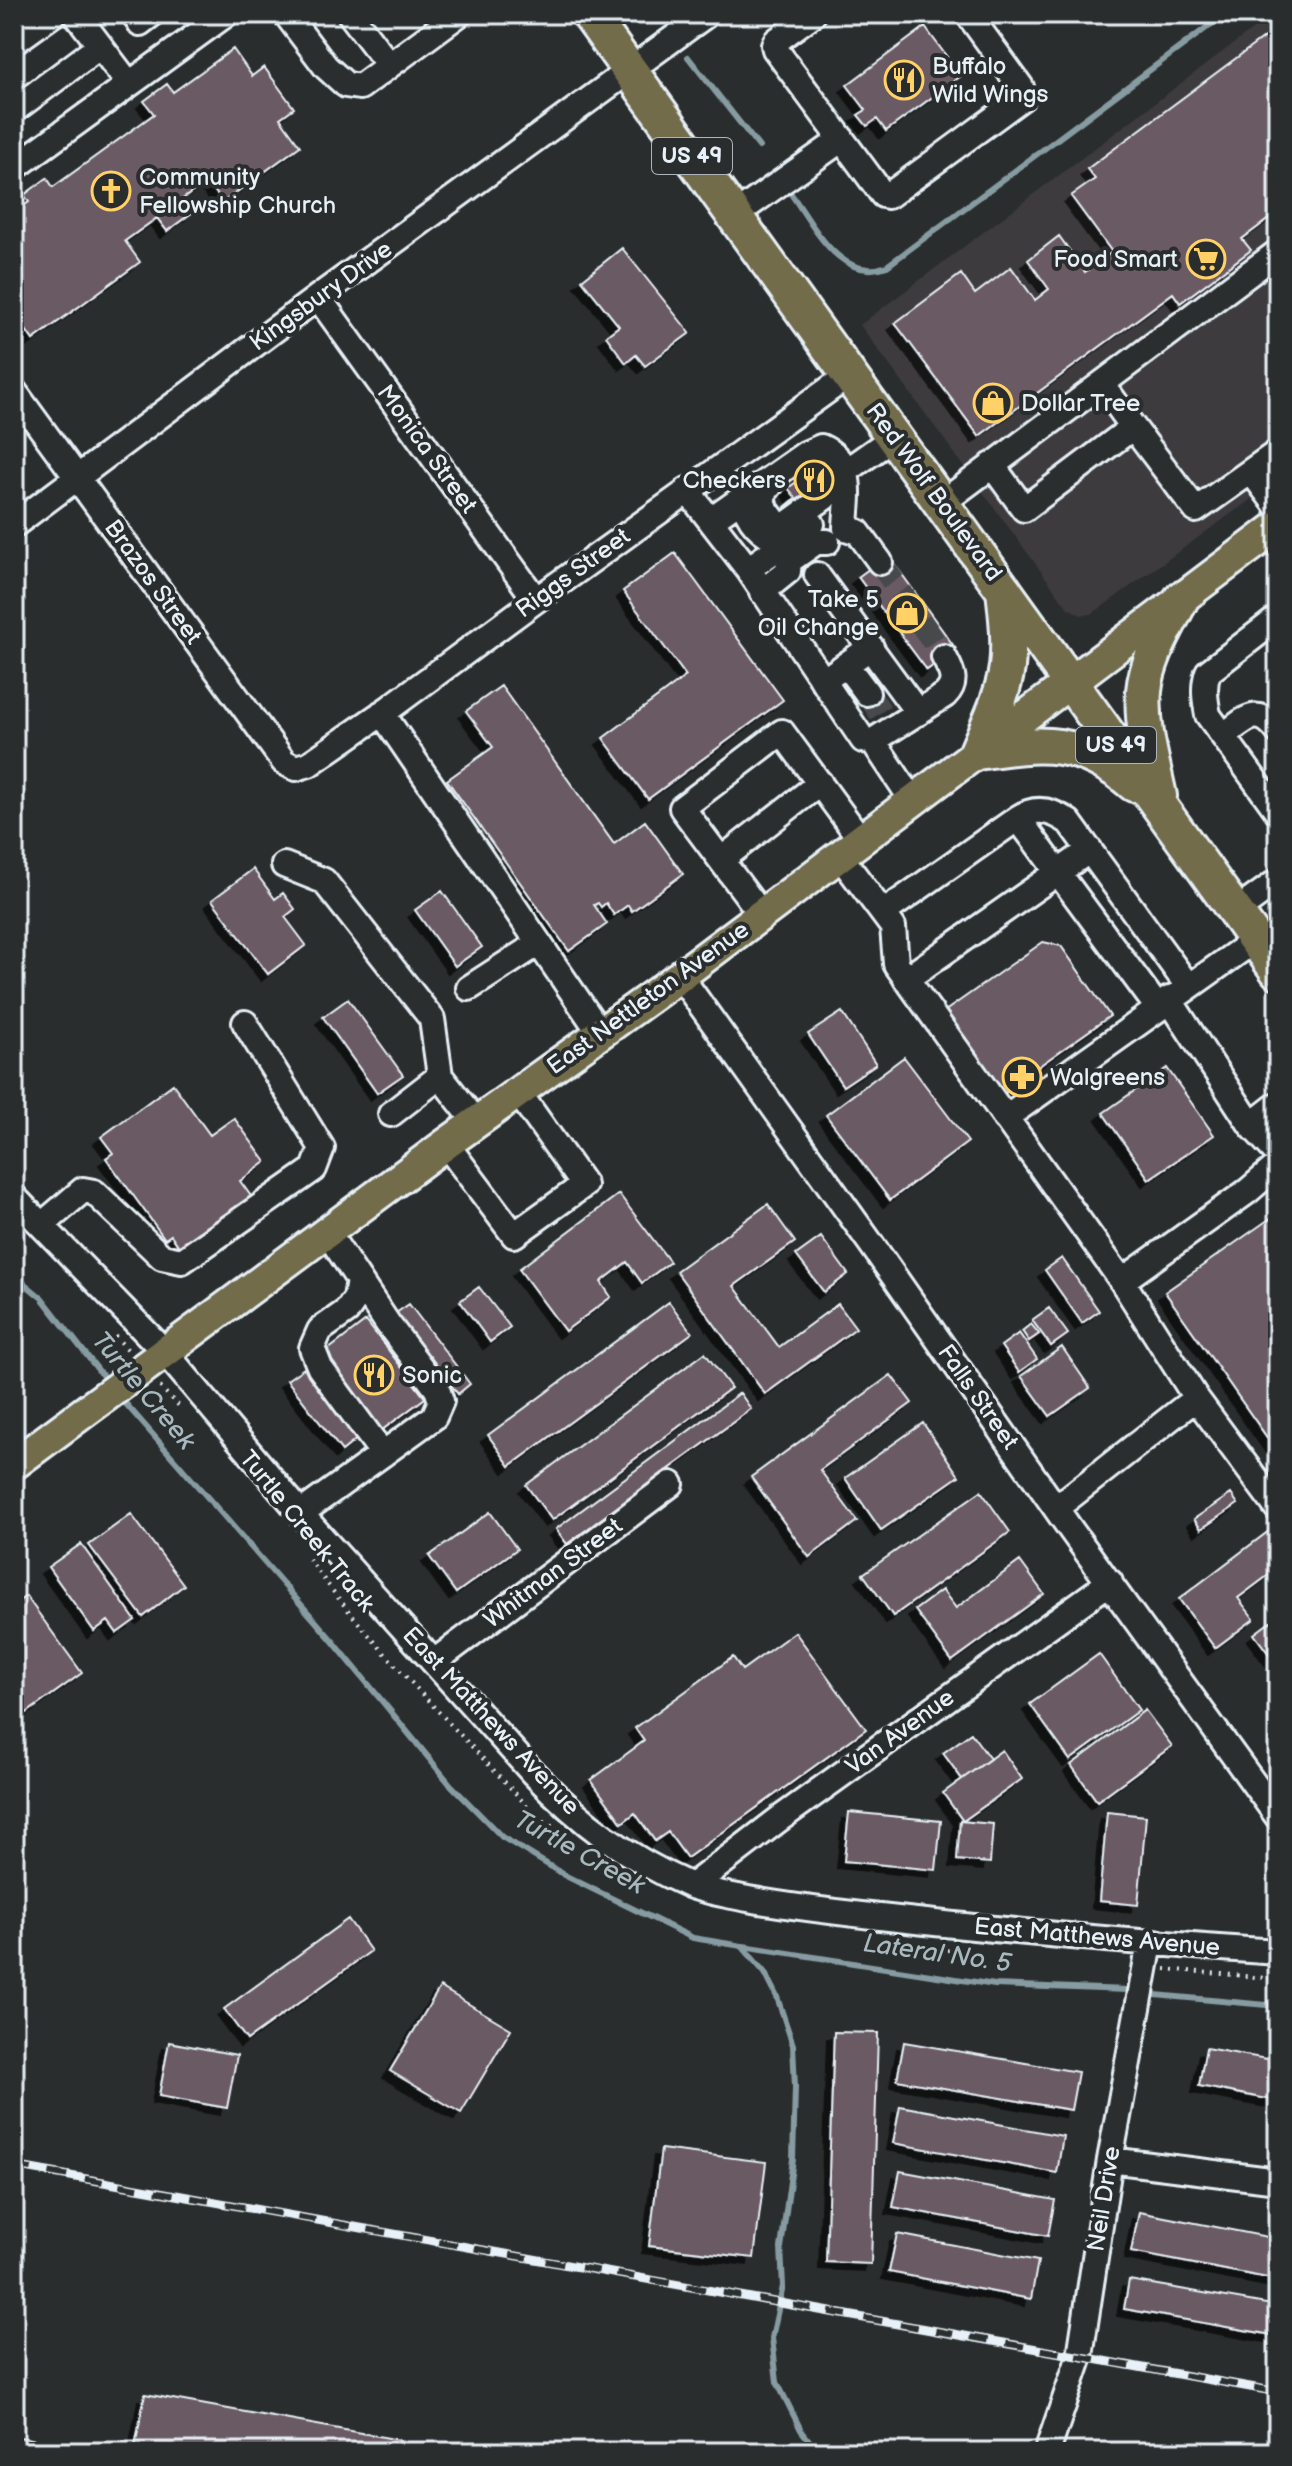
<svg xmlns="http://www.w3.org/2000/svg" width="1292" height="2466" font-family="'Balsamiq Sans',sans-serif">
  <defs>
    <filter id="shadow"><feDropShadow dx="-7" dy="7" stdDeviation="0" flood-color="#0009"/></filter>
  </defs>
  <rect width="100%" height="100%" fill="#2a2d2e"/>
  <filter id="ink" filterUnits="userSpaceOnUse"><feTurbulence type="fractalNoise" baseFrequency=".0125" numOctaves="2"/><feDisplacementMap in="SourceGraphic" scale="16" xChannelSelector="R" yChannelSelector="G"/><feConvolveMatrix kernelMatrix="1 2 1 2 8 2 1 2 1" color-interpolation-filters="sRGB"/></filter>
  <g filter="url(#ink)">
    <path fill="#3e3a3e" d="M1273 14H1278V480L1092 614 1081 615 1068 608 860 325Z"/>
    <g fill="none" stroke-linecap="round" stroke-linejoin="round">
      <path stroke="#869ca2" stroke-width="6" d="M688 57 759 147
        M789 191C813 224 840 284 887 266L1225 14
        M14 1275 42 1298 109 1384
        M119 1396 332 1640 450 1784 502 1837 568 1877 693 1938 742 1946 765 1973 777 1997 793 2045 795 2087 793 2159 781 2248 783 2286 772 2338 777 2382 801 2430 818 2452
        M743 1946 995 1985 1128 1990
        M1155 1995 1278 2006"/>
    </g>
    <path fill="#6b5a64" stroke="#e8f1f8" stroke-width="2" filter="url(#shadow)" d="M925 27 961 76 886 131 877 119 867 126 858 115 866 110 847 85Z
      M1278 27V212L1242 239 1251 250 1180 303 1173 293 979 436 895 323 961 274 975 294 1011 267 1035 300 1049 289 1028 260 1059 236 1085 272 1112 252 1071 196 1095 179 1087 169Z
      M233 49 252 76 264 67 294 108 280 118 300 146 223 202 207 181 183 199 193 212 167 231 157 218 125 241 140 262 33 340 14 313V213L29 202 24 195 47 178 53 187 154 114 144 101 167 84 173 92Z
      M622 248 690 333 645 366 636 355 626 363 606 336 619 326 582 280Z
      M814 460 843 498 832 506 791 514 785 507 796 498 788 488 809 473 804 467Z
      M675 553 783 700 648 799 603 738 686 676 623 591Z
      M888 555 956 649 927 670 858 577Z
      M501 686 614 844 645 821 683 874 632 911 628 905 614 915 606 903 601 907 598 903 594 905 607 924 569 951 447 780 493 747 466 711Z
      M253 869 275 899 283 893 295 909 285 917 306 945 268 974 212 900Z
      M442 891 482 947 455 966 415 910Z
      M1043 942 1061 946 1110 1016 1032 1071 1042 1086 1019 1101 1011 1089 999 1097 941 1014Z
      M348 999 403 1075 377 1093 323 1017Z
      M842 1012 876 1064 843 1086 808 1034Z
      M904 1057 968 1142 890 1200 826 1115Z
      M1167 1068 1214 1135 1149 1179 1103 1113Z
      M173 1084 210 1135 234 1118 266 1162 240 1181 253 1199 182 1251 171 1235 165 1239 106 1158 113 1153 101 1137Z
      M619 1194 670 1262 642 1283 627 1262 601 1282 611 1297 565 1331 519 1269Z
      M768 1204 795 1242 734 1286 779 1347 838 1304 856 1328 765 1394 676 1271Z
      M1275 1215 1278 1219V1453L1165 1292Z
      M821 1237 848 1274 824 1292 796 1255Z
      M1062 1258 1099 1311 1082 1323 1045 1270Z
      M479 1287 510 1327 490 1342 460 1301Z
      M669 1302 692 1333 510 1466 488 1435Z
      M409 1304 470 1384 458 1394 396 1313Z
      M1049 1308 1068 1334 1051 1346 1032 1320Z
      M366 1321 425 1398 382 1430 324 1353Z
      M1031 1324 1039 1334 1029 1341 1022 1331Z
      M1019 1333 1037 1359 1019 1372 1001 1346Z
      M1062 1347 1090 1388 1050 1416 1021 1376Z
      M705 1353 731 1388 552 1520 526 1485Z
      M304 1368 358 1438 342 1451 287 1380Z
      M891 1375 912 1403 820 1470 857 1521 809 1557 751 1477Z
      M740 1393 751 1409 567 1544 556 1529Z
      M923 1423 959 1476 881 1530 845 1478Z
      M981 1491 1010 1532 893 1616 863 1574Z
      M1231 1494 1238 1504 1201 1529 1194 1519Z
      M490 1512 517 1549 456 1593 429 1556Z
      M131 1514 184 1585 143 1617 89 1545Z
      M1269 1531 1278 1542V1568L1238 1598 1254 1619 1215 1648 1179 1599Z
      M81 1544 135 1620 117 1633 108 1621 94 1631 48 1567Z
      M1020 1561 1044 1594 952 1661 915 1610 942 1590 956 1608Z
      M26 1596 82 1673 14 1722V1605Z
      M1278 1616V1666L1254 1634Z
      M795 1632 866 1729 687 1858 668 1832 655 1841 635 1813 622 1823 591 1780 644 1741 635 1728 733 1657 742 1670Z
      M1099 1654 1139 1710 1070 1760 1030 1704Z
      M1145 1710 1172 1746 1097 1801 1071 1765Z
      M971 1733 990 1759 962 1779 943 1753Z
      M1002 1750 1022 1779 963 1821 943 1793Z
      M849 1812 941 1821 936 1870 844 1861Z
      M1107 1812 1146 1816 1138 1905 1099 1901Z
      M960 1821 993 1824 990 1863 957 1860Z
      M348 1919 371 1951 247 2040 224 2009Z
      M440 1987 511 2029 461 2113 390 2071Z
      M834 2032 878 2033 871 2264 826 2262Z
      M169 2042 237 2055 227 2108 159 2096Z
      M904 2042 1078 2072 1071 2110 897 2080Z
      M1206 2048 1278 2061V2101L1199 2086Z
      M900 2106 1063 2136 1057 2173 893 2143Z
      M661 2149 766 2162 754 2258 649 2246Z
      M900 2171 1055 2200 1048 2236 893 2207Z
      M1139 2212 1278 2239V2280L1131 2252Z
      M897 2234 1038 2261 1031 2299 889 2272Z
      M1129 2280 1278 2306V2336L1124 2309Z
      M145 2394 400 2440 397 2452H134Z
      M14 2436 104 2452H14Z"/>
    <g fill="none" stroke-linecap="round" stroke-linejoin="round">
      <path stroke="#464a4c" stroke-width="24" stroke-dasharray="24 12" stroke-linecap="butt" d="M880 562 944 657
        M867 693 881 713"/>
      <g stroke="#e8f1f8" stroke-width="30">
        <path id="minor" d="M76 14 129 84
          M134 14 140 23 152 14
          M286 14 326 67 346 85 360 87 459 14
          M350 14 389 65
          M813 14 776 41 774 45 775 49 883 195 888 196 1022 98 1021 87 968 14
          M14 42 53 14
          M14 110 100 46
          M14 168 226 14
          M735 215 842 139
          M318 297 536 600
          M1102 384 1133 427
          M14 391 284 762 296 768 309 764 391 707 536 600 849 375
          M992 465 1024 509 1133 427 1196 510 1278 452
          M1251 471 1278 507
          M776 478 764 493 762 504 776 523 786 525 825 497
          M839 482 846 471 894 437
          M687 490 748 569 863 740 873 741 913 801
          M764 493 751 505 748 513C752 521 759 529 767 534L786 525
          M942 503 1278 252
          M711 520 805 454 821 447C857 463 847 497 846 528
          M14 525 318 297 707 14
          M846 528 858 532 880 562
          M748 569 812 524
          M817 575 918 713
          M762 592 788 571 789 561 816 542H827
          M1278 618 1208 672C1203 687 1205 699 1208 715L1278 812
          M846 665 867 693
          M823 681 871 647
          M382 713 601 1034
          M1223 736C1245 720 1257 704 1278 731
          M873 741 945 695C958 682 952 672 944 657
          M1018 818C1036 806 1052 810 1069 822L1188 986
          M840 856 893 927 896 964 1122 1281
          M721 860 820 783
          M284 865 324 881 432 1019 440 1076 476 1122
          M1235 912 1278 881
          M883 913 1018 818 1158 1008
          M762 915 682 808 782 732 861 840
          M680 976 872 1245 1071 1530 1278 1817
          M906 979 1090 850
          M469 988 539 943
          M1169 999 1251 1125
          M1278 1104 1251 1125 1278 1154
          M391 1114 440 1076
          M1005 1118 1255 940
          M446 1144 514 1235 584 1185 518 1092
          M14 1197 164 1351 309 1523 533 1773C580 1822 627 1858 689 1885 707 1892 728 1895 748 1899 792 1907 835 1912 880 1917 1012 1932 1145 1943 1278 1952
          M42 1225 83 1190 94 1192 162 1257 182 1261 314 1169 322 1148 245 1023
          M359 1280 356 1298 347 1311 320 1330 312 1348 320 1368 383 1454
          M1196 1398 1122 1281 1248 1191 1278 1165
          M1056 1508 1196 1398 1278 1509
          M301 1513 434 1417 441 1401 437 1389 388 1324 327 1232
          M434 1662 671 1484
          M692 1886 778 1820 1110 1582
          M1110 2160 1278 2181
          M1047 2452 1080 2356 1110 2160 1150 1943"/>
      </g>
      <g stroke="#e8f1f8" stroke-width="36">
        <path id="major" d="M14 1464 446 1144 680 976 1278 526"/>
      </g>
      <g stroke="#e8f1f8" stroke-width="40">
        <path id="highway" d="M589 14 1278 971
          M977 752C1042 742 1081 738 1134 784
          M977 752C988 725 1003 696 1007 667 1010 642 1007 616 1004 590
          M1159 796C1152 762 1141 726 1144 691 1147 658 1167 627 1181 599"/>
      </g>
      <path stroke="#e8f1f8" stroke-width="4" stroke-dasharray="2 6" stroke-linecap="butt" d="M115 1336 128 1350
        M160 1387 182 1409
        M309 1559C375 1652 460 1731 536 1816L560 1831
        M916 1945 940 1952 957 1948
        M1165 1969 1278 1979"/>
      <use href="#minor" stroke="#2a2d2e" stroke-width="24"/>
      <use href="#major" stroke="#726c4b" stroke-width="30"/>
      <use href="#highway" stroke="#726c4b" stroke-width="34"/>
      <g stroke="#e8f1f8" stroke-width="9">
        <path id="rail" d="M14 2166 1278 2392"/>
      </g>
      <use href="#rail" stroke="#2a2d2e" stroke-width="6" stroke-dasharray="18" stroke-linecap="butt"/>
    </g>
  </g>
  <defs>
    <g id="restaurant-ring" transform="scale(2)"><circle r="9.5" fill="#2a2d2e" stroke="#ffd166" stroke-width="1.5"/><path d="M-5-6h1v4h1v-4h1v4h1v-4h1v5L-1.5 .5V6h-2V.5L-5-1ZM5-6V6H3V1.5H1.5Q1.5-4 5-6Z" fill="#ffd166"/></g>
    <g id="church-ring" transform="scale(2)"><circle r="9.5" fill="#2a2d2e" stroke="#ffd166" stroke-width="1.5"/><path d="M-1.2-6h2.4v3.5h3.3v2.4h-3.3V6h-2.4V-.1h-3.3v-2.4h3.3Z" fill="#ffd166"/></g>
    <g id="supermarket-ring" transform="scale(2)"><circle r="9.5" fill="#2a2d2e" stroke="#ffd166" stroke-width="1.5"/><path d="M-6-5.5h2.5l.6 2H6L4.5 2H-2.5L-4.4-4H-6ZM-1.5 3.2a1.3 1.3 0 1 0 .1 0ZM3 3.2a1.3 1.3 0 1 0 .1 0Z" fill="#ffd166"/></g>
    <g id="shop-ring" transform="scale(2)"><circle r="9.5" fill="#2a2d2e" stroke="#ffd166" stroke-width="1.5"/><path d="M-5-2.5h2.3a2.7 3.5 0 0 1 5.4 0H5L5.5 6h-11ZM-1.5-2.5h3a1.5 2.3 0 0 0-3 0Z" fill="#ffd166"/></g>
    <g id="pharmacy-ring" transform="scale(2)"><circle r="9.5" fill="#2a2d2e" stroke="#ffd166" stroke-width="1.5"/><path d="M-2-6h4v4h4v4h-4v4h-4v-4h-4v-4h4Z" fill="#ffd166"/></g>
  </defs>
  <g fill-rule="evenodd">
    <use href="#restaurant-ring" x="904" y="80"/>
    <use href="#church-ring" x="111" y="191"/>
    <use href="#supermarket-ring" x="1206" y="259"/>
    <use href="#shop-ring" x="993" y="403"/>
    <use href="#restaurant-ring" x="814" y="480"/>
    <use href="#shop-ring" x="907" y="613"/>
    <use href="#pharmacy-ring" x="1022" y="1077"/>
    <use href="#restaurant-ring" x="374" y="1375"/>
  </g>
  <g text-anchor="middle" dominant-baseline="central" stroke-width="8" stroke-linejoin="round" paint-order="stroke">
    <g fill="#2a2d2e" stroke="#afb6bb" stroke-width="2">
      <rect x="652" y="138" width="80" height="36" rx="6"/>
      <rect x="1076" y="727" width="80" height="36" rx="6"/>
    </g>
    <g font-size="22" font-weight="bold" fill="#e8f1f8">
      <text x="692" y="156">US 49</text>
      <text x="1116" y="745">US 49</text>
    </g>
    <g font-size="24" fill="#e8f1f8" stroke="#2a2d2e" text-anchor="start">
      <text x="932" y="66">Buffalo<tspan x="932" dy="28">Wild Wings</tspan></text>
      <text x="139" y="177">Community<tspan x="139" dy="28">Fellowship Church</tspan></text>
      <text x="1178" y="259" text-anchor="end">Food Smart</text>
      <text x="1021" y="403">Dollar Tree</text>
      <text x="786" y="480" text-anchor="end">Checkers</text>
      <text x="879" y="599" text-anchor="end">Take 5<tspan x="879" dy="28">Oil Change</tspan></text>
      <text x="1050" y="1077">Walgreens</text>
      <text x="402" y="1375">Sonic</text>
    </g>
    <g font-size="24" fill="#e8f1f8" stroke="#2a2d2e">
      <text transform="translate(321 296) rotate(-36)">Kingsbury Drive</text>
      <text transform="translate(427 449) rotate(54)">Monica Street</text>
      <text transform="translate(934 492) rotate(54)">Red Wolf Boulevard</text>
      <text transform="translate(573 573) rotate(-36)">Riggs Street</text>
      <text transform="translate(153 582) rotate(54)">Brazos Street</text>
      <text transform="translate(648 998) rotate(-36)">East Nettleton Avenue</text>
      <text transform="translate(978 1397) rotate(55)">Falls Street</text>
      <text transform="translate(307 1531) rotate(51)">Turtle Creek Track</text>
      <text transform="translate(553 1573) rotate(-37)">Whitman Street</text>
      <text transform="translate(491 1721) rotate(47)">East Matthews Avenue</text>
      <text transform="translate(900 1732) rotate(-36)">Van Avenue</text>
      <text transform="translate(1097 1937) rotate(5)">East Matthews Avenue</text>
      <text transform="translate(1104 2199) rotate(-81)">Neil Drive</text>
    </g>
    <g font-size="26" font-style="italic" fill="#a7b8be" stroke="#2a2d2e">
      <text transform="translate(143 1391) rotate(50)">Turtle Creek</text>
      <text transform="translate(579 1853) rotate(29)">Turtle Creek</text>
      <text transform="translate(937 1954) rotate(8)">Lateral No. 5</text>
    </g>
  </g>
  <rect width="1292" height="2466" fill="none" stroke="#2a2d2e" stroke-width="48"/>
  <rect x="24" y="24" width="1244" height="2418" fill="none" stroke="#e8f1f8" stroke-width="3" filter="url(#ink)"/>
</svg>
